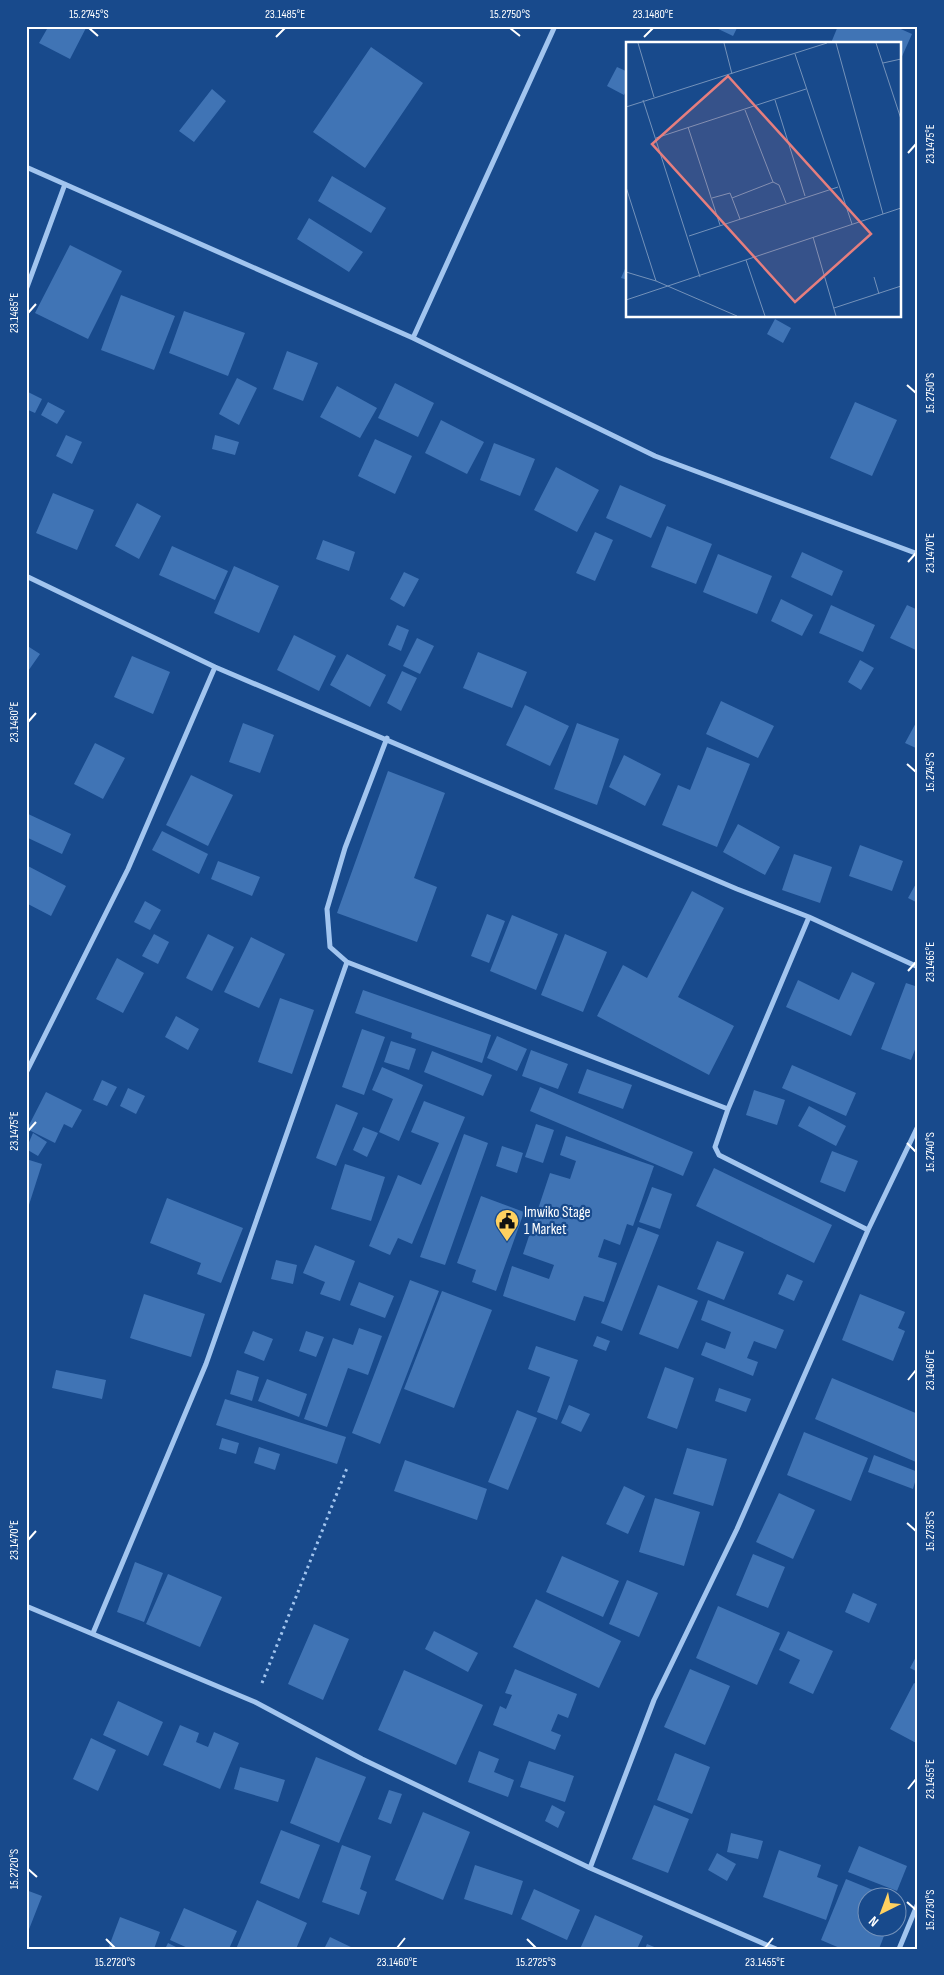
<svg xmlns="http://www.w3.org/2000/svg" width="944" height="1975" font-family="'Sofia Sans Condensed',sans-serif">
  <rect width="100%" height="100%" fill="#184a8c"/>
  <path fill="#4074b5" d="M41 26H87L70 59 39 43 47 29Z
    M712 26H738L733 36Z
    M838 26H894L912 34 900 61V44L831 43Z
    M371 47 423 83 365 168 313 132Z
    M617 67 628 72V87L624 95 607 86Z
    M212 89 226 101 194 142 179 131Z
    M332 176 386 208 371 233 318 201Z
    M309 218 363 252 349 272 297 239Z
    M70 245 122 271 88 339 35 313Z
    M628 262V280L621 278Z
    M121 295 175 316 154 370 101 350Z
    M184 311 245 333 228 376 169 353Z
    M775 319 791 328 783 343 767 334Z
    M287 351 318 363 303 401 273 389Z
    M237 378 257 388 239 425 219 414Z
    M395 383 434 403 418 437 378 418Z
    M337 386 377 408 360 438 320 417Z
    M26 391 42 399 35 413 26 409Z
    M48 402 65 411 57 424 41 415Z
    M855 402 897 420 872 476 830 458Z
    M441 420 484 442 467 474 425 453Z
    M66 435 82 442 72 464 56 456Z
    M215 435 239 442 235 455 212 449Z
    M375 439 412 456 395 494 358 476Z
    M494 443 535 459 520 496 480 480Z
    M556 467 599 490 577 532 534 510Z
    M620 485 666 505 651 538 606 518Z
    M53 493 94 510 77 550 36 533Z
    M137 503 161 516 139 559 115 546Z
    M667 526 712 544 696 584 651 567Z
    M595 532 613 540 595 581 576 573Z
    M323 540 355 552 349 571 316 559Z
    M172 546 228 571 215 600 159 575Z
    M802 552 843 571 832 596 791 577Z
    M718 554 772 576 757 614 703 592Z
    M234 566 279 586 259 633 214 613Z
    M404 572 419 579 404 607 390 599Z
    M781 599 813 615 802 636 771 621Z
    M831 605 875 625 863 652 819 633Z
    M907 605 918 610V651L890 638Z
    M397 625 409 630 401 651 388 645Z
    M294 635 336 656 319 691 277 670Z
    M417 638 434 646 420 674 403 666Z
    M26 645 40 654 26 674Z
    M478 652 527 672 512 708 463 688Z
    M347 654 386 675 370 707 330 685Z
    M132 656 170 672 153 714 114 697Z
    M860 660 874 668 861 690 848 682Z
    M402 671 417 678 401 711 387 703Z
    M721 701 774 726 758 758 706 734Z
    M525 705 569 726 550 766 506 745Z
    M918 719V749L905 743Z
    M243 723 274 735 260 773 229 762Z
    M577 723 619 739 597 805 554 789Z
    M95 743 125 758 103 799 74 784Z
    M707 747 750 764 717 847 662 825 678 785 690 790Z
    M624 755 661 774 645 806 609 787Z
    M388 771 445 793 414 878 437 887 417 942 337 913Z
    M191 775 233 795 208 846 166 825Z
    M26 813 71 834 62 854 26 837Z
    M738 824 780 847 765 875 723 852Z
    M162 831 208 854 199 874 152 850Z
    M860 845 903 861 892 891 849 876Z
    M794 854 832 867 820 903 782 890Z
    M218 861 260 877 252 896 211 879Z
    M26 865 66 886 51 916 26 903Z
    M918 880V903L908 898Z
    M692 891 724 908 678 997 734 1026 709 1075 597 1016 623 965 647 978Z
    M145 901 161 910 150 930 134 922Z
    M487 914 505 921 489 963 471 956Z
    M512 915 558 934 536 990 490 971Z
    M154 934 169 942 158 964 142 956Z
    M208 934 234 947 212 991 186 978Z
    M565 934 607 952 583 1012 541 995Z
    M251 937 285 954 259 1008 224 992Z
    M117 958 144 973 123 1013 96 999Z
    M852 972 875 983 851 1036 786 1007 798 980 839 1000Z
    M906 983 918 987V1042L911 1060 881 1049Z
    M363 990 491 1035 482 1063 411 1038 412 1033 355 1013Z
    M280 998 314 1010 292 1074 258 1062Z
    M176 1016 199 1029 188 1050 165 1037Z
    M362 1029 385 1037 364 1095 342 1087Z
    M497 1036 527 1049 517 1071 487 1058Z
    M391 1041 416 1049 409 1070 384 1062Z
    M531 1050 568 1064 558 1089 522 1076Z
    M432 1051 492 1075 483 1096 424 1072Z
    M792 1065 856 1093 846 1116 782 1088Z
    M382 1067 423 1085 399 1141 379 1132 393 1099 372 1090Z
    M587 1069 632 1085 623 1109 578 1093Z
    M102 1080 117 1087 107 1106 93 1100Z
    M540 1087 693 1152 683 1176 530 1111Z
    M128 1088 145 1096 136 1114 120 1106Z
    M754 1090 785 1100 777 1125 746 1115Z
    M46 1092 82 1110 72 1128 64 1124 55 1143 27 1129Z
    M424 1101 465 1117 412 1244 398 1238 390 1255 369 1246 398 1175 421 1185 439 1143 411 1132Z
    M336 1104 358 1113 336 1166 316 1158Z
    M809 1106 846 1126 836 1146 798 1126Z
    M536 1124 554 1130 543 1163 525 1157Z
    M363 1127 378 1133 367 1157 353 1150Z
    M33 1133 47 1142 38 1156 26 1149Z
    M464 1134 488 1143 445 1265 420 1257Z
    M566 1136 654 1166 633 1226 627 1224 620 1245 604 1239 598 1257 617 1263 604 1302 584 1296 575 1321 503 1296 512 1266 549 1279 554 1265 523 1254 550 1173 570 1179 576 1161 560 1155Z
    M502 1146 523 1153 517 1173 496 1166Z
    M832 1151 858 1161 845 1192 820 1182Z
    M26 1159 42 1164 27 1211H26Z
    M345 1164 385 1177 371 1221 331 1209Z
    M714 1168 832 1225 814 1263 696 1206Z
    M652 1187 672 1194 660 1229 639 1222Z
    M481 1196 524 1212 496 1291 472 1282 476 1270 457 1263Z
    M167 1198 243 1228 221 1283 197 1274 201 1263 150 1243Z
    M638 1227 659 1235 622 1331 601 1323Z
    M717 1241 744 1252 724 1300 697 1289Z
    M315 1245 355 1261 340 1301 320 1294 325 1282 303 1273Z
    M276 1260 297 1265 293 1284 271 1279Z
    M787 1274 803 1281 794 1301 778 1294Z
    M410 1280 439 1291 380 1444 352 1433Z
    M359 1282 394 1296 385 1318 350 1305Z
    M658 1285 698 1301 678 1349 639 1334Z
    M442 1291 492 1310 454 1408 404 1389Z
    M144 1294 205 1314 191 1357 130 1338Z
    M860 1294 905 1312 898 1328 905 1331 893 1361 842 1340Z
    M708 1300 784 1330 776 1349 754 1341 747 1358 758 1362 753 1376 701 1355 706 1342 725 1349 731 1332 701 1320Z
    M359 1328 382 1336 368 1375 348 1368 327 1427 304 1419 333 1338 353 1345Z
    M253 1331 273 1339 264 1361 244 1353Z
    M306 1331 324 1337 316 1357 299 1351Z
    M597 1336 610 1341 606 1351 593 1346Z
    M536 1346 578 1360 557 1420 537 1412 550 1377 528 1369Z
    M665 1367 694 1378 677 1429 647 1418Z
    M56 1370 106 1380 102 1399 52 1388Z
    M237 1370 259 1377 252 1401 230 1394Z
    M832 1378 918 1414 916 1462 815 1419Z
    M267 1379 307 1394 299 1417 258 1401Z
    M719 1388 751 1399 746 1412 715 1401Z
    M225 1399 346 1437 337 1464 216 1425Z
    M569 1405 590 1414 581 1432 561 1423Z
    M517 1410 537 1418 508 1490 488 1482Z
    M804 1432 868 1458 851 1501 787 1475Z
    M222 1438 239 1443 236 1454 219 1449Z
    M259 1447 280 1454 275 1470 254 1463Z
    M687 1448 727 1459 713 1506 673 1494Z
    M874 1455 918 1472 913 1489 868 1472Z
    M405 1460 487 1489 477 1520 394 1491Z
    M624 1486 645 1496 628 1534 606 1524Z
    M779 1493 815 1510 793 1559 756 1542Z
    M655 1498 700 1512 684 1566 639 1552Z
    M753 1554 785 1567 768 1608 736 1595Z
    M562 1556 619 1581 603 1617 546 1592Z
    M135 1562 163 1573 144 1622 117 1612Z
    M168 1574 222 1597 200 1647 146 1624Z
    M627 1580 658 1593 639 1637 609 1624Z
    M853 1593 877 1604 869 1623 845 1612Z
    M536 1599 621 1641 599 1688 513 1647Z
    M718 1606 780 1633 757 1685 696 1658Z
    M314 1624 349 1639 323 1700 288 1684Z
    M434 1631 478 1653 468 1672 425 1649Z
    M788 1631 833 1651 813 1694 789 1683 800 1660 779 1650Z
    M918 1653V1672L910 1668Z
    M515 1669 577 1694 568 1718 558 1714 551 1731 561 1735 555 1750 493 1725 500 1706 506 1709 512 1695 505 1693Z
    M690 1669 730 1686 705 1745 664 1727Z
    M404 1670 483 1705 456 1765 378 1730Z
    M914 1683 918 1685V1744L890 1729Z
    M118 1701 163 1722 148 1756 103 1735Z
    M180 1725 199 1733 196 1742 208 1747 214 1732 239 1743 220 1789 163 1765Z
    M91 1738 116 1750 98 1791 73 1779Z
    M479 1751 499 1759 494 1772 514 1780 508 1797 468 1782Z
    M675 1753 710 1767 692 1814 657 1800Z
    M316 1757 366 1777 339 1843 290 1823Z
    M529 1761 574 1776 565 1802 520 1787Z
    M240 1767 285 1780 278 1802 234 1789Z
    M389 1790 402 1794 391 1824 378 1819Z
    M552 1805 565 1812 558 1828 545 1821Z
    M654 1805 689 1819 668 1873 632 1859Z
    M423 1812 470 1832 443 1900 395 1880Z
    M281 1830 320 1845 299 1899 260 1883Z
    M731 1833 763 1841 758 1859 727 1852Z
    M342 1845 371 1856 360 1889 367 1892 359 1915 322 1902Z
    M859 1846 907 1866 897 1891 848 1872Z
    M779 1850 821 1865 817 1877 838 1885 826 1920 763 1897Z
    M717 1853 736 1864 727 1881 708 1870Z
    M475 1865 523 1881 512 1915 464 1899Z
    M846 1879 890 1897 866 1898V1928H887L879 1949H842L821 1940Z
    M534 1889 580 1910 567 1940 521 1919Z
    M26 1890 42 1896 26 1937Z
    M257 1900 307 1923 296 1949H236Z
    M184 1908 237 1931 229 1949H190L170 1940Z
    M595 1915 643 1936 637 1949H580Z
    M120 1917 160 1932 154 1949H108Z
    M330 1937 355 1949H324Z
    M168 1943 180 1949H165Z
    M647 1944 659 1949H645Z"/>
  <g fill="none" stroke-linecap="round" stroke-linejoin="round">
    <path stroke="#a2c5ef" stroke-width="3" stroke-dasharray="2.5 4" stroke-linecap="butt" d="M262 1683 347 1468"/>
    <path stroke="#a2c5ef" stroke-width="5" d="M26 167 413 338 655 456 918 554
      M26 290 65 184
      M413 338 555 26
      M26 576 215 667 737 889 809 917 918 967
      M347 962 330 947 327 909 345 848 387 738
      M26 1073 128 869 215 667
      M728 1109 715 1147 719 1155 868 1230
      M26 1606 255 1702 362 1759 590 1868 776 1949
      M93 1633 206 1364 347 962 728 1109 809 917
      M590 1868 654 1700 737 1529 868 1230 918 1126
      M899 1949 918 1903"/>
  </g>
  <path fill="none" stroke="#fff" stroke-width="2" d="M89 28 98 36M510 28 520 36M276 37 285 28M644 37 653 28M908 153 916 144M28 313 36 304M907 385 916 393M908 562 916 553M28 722 36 713M907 764 916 772M908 971 916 962M28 1131 36 1122M907 1143 916 1152M908 1380 916 1370M907 1523 916 1531M28 1540 36 1531M908 1789 916 1779M28 1869 37 1877M907 1902 916 1910M106 1939 115 1948M527 1939 536 1948M397 1948 405 1938M765 1948 773 1938"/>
  <defs>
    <g id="civic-pin" transform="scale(1.25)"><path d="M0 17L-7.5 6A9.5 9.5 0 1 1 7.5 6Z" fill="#ffd160" stroke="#184a8c"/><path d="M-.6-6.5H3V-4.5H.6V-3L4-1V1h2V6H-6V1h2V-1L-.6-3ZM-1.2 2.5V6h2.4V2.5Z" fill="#111"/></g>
  </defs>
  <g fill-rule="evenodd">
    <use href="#civic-pin" x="507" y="1221"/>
  </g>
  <g text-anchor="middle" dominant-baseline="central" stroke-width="4.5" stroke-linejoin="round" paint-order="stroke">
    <g font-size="15" fill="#fff" stroke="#184a8c" text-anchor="start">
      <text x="524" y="1212">Imwiko Stage<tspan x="524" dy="17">1 Market</tspan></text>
    </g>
  </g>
  <g transform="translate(626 42)">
    <rect width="275" height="275" fill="#184a8c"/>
    <path fill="none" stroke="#7492ba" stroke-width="1" d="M12 1 28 55M98 1 106 32M210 1 257 172M250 1 275 77M169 12 226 182M257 21 275 17M17 58 74 235M149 58 179 154M0 65 201 1M62 85 94 183M30 96 180 47M147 140 153 143 160 161M0 145 30 239M86 156 104 151 106 156M114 177 106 156 147 140 119 68M63 194 212 145M187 195 210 274M120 218 139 274M0 230 30 239 111 274M248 235 253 252M0 258 275 166M208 266 275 244"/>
    <path fill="#e67e7e" fill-opacity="0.15" stroke="#e67e7e" stroke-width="2.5" d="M102 34 245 192 169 260 26 102Z"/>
    <rect width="275" height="275" fill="none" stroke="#fff" stroke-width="2.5"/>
  </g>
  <rect width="944" height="1975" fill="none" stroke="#184a8c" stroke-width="55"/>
  <g transform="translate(882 1912) rotate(222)"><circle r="24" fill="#184a8c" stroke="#7492ba"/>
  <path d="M0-4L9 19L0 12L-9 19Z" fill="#ffd160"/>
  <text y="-8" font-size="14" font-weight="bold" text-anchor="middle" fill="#ffffff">N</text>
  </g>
  <rect x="28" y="28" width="888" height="1920" fill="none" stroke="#fff" stroke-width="2"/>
  <g font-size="12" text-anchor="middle" fill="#fff">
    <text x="89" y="18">15.2745°S</text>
    <text x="285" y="18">23.1485°E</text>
    <text x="510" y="18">15.2750°S</text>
    <text x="653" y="18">23.1480°E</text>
    <text transform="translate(930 144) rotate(-90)" y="4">23.1475°E</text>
    <text transform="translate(14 313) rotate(-90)" y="4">23.1485°E</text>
    <text transform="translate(930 393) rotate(-90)" y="4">15.2750°S</text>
    <text transform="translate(930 553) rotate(-90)" y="4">23.1470°E</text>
    <text transform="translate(14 722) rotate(-90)" y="4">23.1480°E</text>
    <text transform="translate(930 772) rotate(-90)" y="4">15.2745°S</text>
    <text transform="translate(930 962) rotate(-90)" y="4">23.1465°E</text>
    <text transform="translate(14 1131) rotate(-90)" y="4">23.1475°E</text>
    <text transform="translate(930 1152) rotate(-90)" y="4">15.2740°S</text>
    <text transform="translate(930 1370) rotate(-90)" y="4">23.1460°E</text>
    <text transform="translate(930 1531) rotate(-90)" y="4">15.2735°S</text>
    <text transform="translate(14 1540) rotate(-90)" y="4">23.1470°E</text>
    <text transform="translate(930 1779) rotate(-90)" y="4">23.1455°E</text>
    <text transform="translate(14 1869) rotate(-90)" y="4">15.2720°S</text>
    <text transform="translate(930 1910) rotate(-90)" y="4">15.2730°S</text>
    <text x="115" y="1966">15.2720°S</text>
    <text x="397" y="1966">23.1460°E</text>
    <text x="536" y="1966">15.2725°S</text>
    <text x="765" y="1966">23.1455°E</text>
  </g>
</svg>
